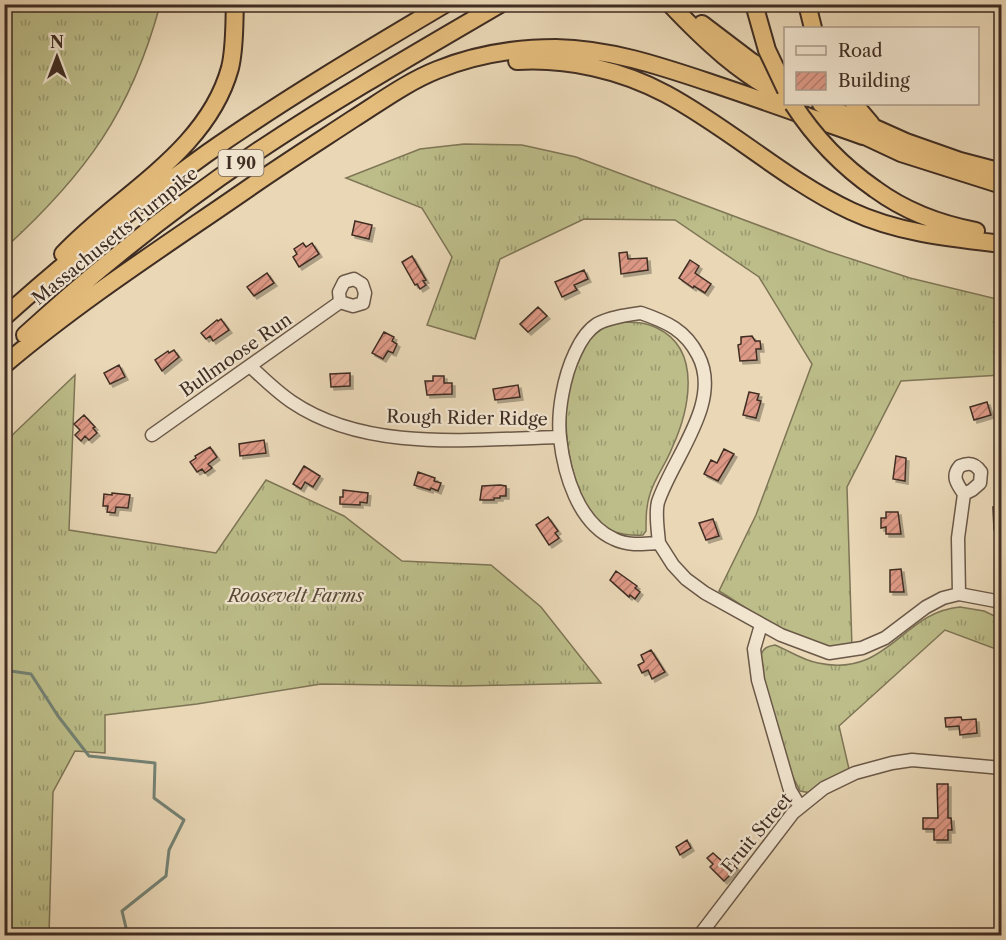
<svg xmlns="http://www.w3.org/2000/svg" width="1006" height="940" font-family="'Libre Caslon Text',serif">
  <defs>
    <pattern id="grass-tufts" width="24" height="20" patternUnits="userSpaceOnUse" patternTransform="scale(1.5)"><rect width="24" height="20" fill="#bcbd89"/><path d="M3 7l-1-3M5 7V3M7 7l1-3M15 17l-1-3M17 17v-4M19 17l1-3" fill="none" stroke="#9a9a70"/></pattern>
    <pattern id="building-hatch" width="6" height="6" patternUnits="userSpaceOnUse" patternTransform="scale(1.5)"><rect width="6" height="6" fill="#de9986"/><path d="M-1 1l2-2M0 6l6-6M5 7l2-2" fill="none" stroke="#b57d6d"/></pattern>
    <filter id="shadow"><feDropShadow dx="3" dy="3" stdDeviation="0" flood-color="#0004"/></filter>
  </defs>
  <rect width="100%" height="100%" fill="#e9d7b6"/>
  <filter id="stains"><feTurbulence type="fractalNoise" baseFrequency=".00333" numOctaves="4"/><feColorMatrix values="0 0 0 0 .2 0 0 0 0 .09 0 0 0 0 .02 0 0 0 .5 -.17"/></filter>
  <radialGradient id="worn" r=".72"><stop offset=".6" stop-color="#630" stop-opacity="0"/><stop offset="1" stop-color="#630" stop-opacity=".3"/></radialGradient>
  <path fill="url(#grass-tufts)" stroke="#7e7556" stroke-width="1.5" d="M5 4 160 5C131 112 86 174 5 248Z
    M464 144 522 145 576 157 827 251 910 278 1001 300V375L901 381 847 487 852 648C806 652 757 614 719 591L756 515 812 364 759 277 675 220 584 219 500 259 475 339 427 325 452 257 422 208 346 178 420 149Z
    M620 322C632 322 646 322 657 328 703 350 689 411 672 448 666 464 655 477 650 494 646 506 646 518 646 531L643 535C628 536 611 533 600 523 556 481 547 337 620 322Z
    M75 375 69 530 216 553 266 480 344 516 402 561 491 565 541 607 601 683 459 686 321 684 197 704 105 715V753L75 751 53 792 49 935H5V442Z
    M960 607 984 611 1001 619V651L945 630 839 726 849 769 811 793 800 791 792 775 764 682 761 655C763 648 768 646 775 645 790 651 802 660 818 663 888 678 902 612 960 607Z"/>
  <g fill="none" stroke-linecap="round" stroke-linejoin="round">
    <path stroke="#748274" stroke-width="3" d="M4 670 31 674 58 716 89 756 155 763 154 798 184 820 169 850 166 876 122 911 128 936"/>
  </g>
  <path fill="url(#building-hatch)" stroke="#3f2d23" stroke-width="1.5" filter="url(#shadow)" d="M355 221 372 225 369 239 352 235Z
    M303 243 306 247 312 243 319 254 299 267 293 257 297 254 294 249Z
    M627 252 628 259 647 258 648 270 621 274 619 253Z
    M412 256 426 280 423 281 426 285 420 289 417 284 415 285 402 262Z
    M690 260 699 266 695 273 711 284 705 293 694 286 693 288 679 278Z
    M584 270 588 279 574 285 577 290 562 297 555 282Z
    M267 273 274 283 254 296 247 287Z
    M538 307 547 316 528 332 520 324Z
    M221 319 229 330 213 341 210 336 206 339 201 333 217 320 218 321Z
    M384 332 394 337 392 341 397 344 393 353 388 351 383 359 372 353Z
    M752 336 755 341H760L761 349H756L757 360 740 361 738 345 741 344V337Z
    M174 350 179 357 162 371 155 360 168 351 169 353Z
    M119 365 125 377 110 384 104 373Z
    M350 373V386L331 387 330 374Z
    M433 376H444V383H452V394L427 395 425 381H433Z
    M518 385 520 397 495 400 493 389Z
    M749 392 759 394 757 400 761 401 756 418 743 415Z
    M987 402 991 415 974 420 970 407Z
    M84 415 95 427 93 428 97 433 89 440 85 436 81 441 75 435 80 430 74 424Z
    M264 440 266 453 240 456 239 444Z
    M210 447 217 457 208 464 212 468 205 473 202 469 197 472 190 462 196 458 195 456Z
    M724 449 734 454 718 481 704 474 711 460 717 463Z
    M896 456 906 458 905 481 893 479Z
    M304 466 320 476 313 487 305 482 301 489 293 484Z
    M418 472 435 478 434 481 441 483 438 491 431 488 430 490 414 485Z
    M500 485 506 486V496H500V498H494V500H480L482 486Z
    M343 490 368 493 367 503 360 502V505L340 504V497H343Z
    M112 493 130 495 128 508 116 507 115 513 107 512 108 506H103L104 494 112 495Z
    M993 507H1002V530H994Z
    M886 512H898L901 534H886V527L881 528V518H886Z
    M548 517 558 531 555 533 559 538 549 545 536 525Z
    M713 519 719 536 706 540 699 523Z
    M901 569 904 592H890V570Z
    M616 571 637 586 635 588 640 592 635 599 630 595 629 597 610 580Z
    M651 650 665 672 652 679 648 670 642 673 638 665 644 662 641 655Z
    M961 717 962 720 976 719 977 733 960 735 959 726 946 727 945 718Z
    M937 784H948V818H951L952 830H948V840H934V829H923V818H938Z
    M687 840 691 848 680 855 676 847Z
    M713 853 723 862 727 858 737 868 724 881 710 867 713 864 707 858Z"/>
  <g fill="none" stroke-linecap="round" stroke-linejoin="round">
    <g stroke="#6a5848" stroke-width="15">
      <path id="minor" d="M641 313C667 322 685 330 698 355 723 402 673 457 658 502 655 513 658 531 659 543 644 544 628 546 614 539 578 523 564 474 560 438 557 412 564 376 575 353 580 342 586 331 597 324 610 317 627 315 641 313Z
        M251 367C264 379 277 392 292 402 367 453 474 439 560 437
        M152 435 340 302 339 292 344 282 354 279 362 284 365 293 363 303 353 306 340 302
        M659 543 673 565 686 579 705 593 781 635 829 653 862 648 885 638 926 607 943 598 959 594 996 601 1002 605
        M959 594 958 538 964 494C957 484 951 476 960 466 969 462 975 463 981 472L980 483 972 490 964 494
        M761 625 754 649 758 680 790 790 800 807
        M699 936 793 813 824 788 855 773 892 763 912 760 1002 768"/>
    </g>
    <g stroke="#3f2d23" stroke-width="20">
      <path id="highway" d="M670 4C705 41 740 74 786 97
        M807 4 813 28
        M702 24 752 62 786 82
        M517 61C568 58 621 70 666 94 731 129 785 180 851 211 898 233 950 238 1002 244
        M821 104 906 142 960 161 1002 172
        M854 104 871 124
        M854 131 901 153 1002 185
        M875 189C905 211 939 224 976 231
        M63 254C118 195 207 152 230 68 235 48 234 26 235 4
        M4 317C69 259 136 204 206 154 283 100 364 52 445 4
        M25 335C98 268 176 206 258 151 336 99 418 52 500 4
        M4 365C83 298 171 242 256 183 288 161 321 140 353 119 380 102 407 82 437 70 474 55 516 48 556 48 610 49 660 66 711 83 762 100 812 118 863 136"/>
    </g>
    <use href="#minor" stroke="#f1e5d0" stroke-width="12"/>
    <use href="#highway" stroke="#e4bc7b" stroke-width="16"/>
    <g stroke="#3f2d23" stroke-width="20" stroke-linecap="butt">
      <path id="highway-bridge" d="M754 4 767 50 786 90
        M793 104C815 138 842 166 875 189"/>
    </g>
    <use href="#highway-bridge" stroke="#e4bc7b" stroke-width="16"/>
  </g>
  <g text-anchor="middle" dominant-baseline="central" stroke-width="4.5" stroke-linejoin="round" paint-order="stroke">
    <rect fill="#f1e5d0" stroke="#746457" stroke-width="1.5" x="218.5" y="150" width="45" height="26" rx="4.5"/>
    <g font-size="16" font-weight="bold" fill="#3f2d23">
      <text x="241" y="163">I 90</text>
    </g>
    <g font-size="18" fill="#3f2d23" stroke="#f1e5d0">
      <text transform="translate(115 236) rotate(-39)">Massachusetts Turnpike</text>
      <text transform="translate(236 355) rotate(-35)">Bullmoose Run</text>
      <text transform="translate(467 418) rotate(1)">Rough Rider Ridge</text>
      <text transform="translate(757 833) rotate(-50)">Fruit Street</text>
    </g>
    <g font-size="18" font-style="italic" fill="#584a37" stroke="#f1e5d0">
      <text x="296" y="596">Roosevelt Farms</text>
    </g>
  </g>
  <rect width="1006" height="940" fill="none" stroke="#e9d7b6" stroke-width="24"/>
  <rect x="6" y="6" width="994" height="928" fill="none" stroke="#3f2d23" stroke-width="3"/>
  <rect x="12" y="12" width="982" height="916" fill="none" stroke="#3f2d23" stroke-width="1.5"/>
  <rect x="784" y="27" width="195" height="78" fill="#f1e5d0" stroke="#aa9b8b" stroke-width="1.5"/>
  <rect x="796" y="46" width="30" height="9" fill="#f1e5d0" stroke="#aa9b8b" stroke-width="1.5"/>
  <text x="838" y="57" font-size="18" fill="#3f2d23">Road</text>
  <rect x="796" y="72" width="30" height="18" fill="url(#building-hatch)" stroke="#aa9b8b" stroke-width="1.5"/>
  <text x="838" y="87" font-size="18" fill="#3f2d23">Building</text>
  <g transform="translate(57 57)" stroke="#f1e5d0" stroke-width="4.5" paint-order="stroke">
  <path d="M0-4.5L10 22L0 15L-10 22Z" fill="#3f2d23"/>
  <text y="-9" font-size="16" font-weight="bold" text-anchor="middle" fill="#3f2d23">N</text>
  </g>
  <rect width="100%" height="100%" filter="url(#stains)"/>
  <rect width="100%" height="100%" fill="url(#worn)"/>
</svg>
